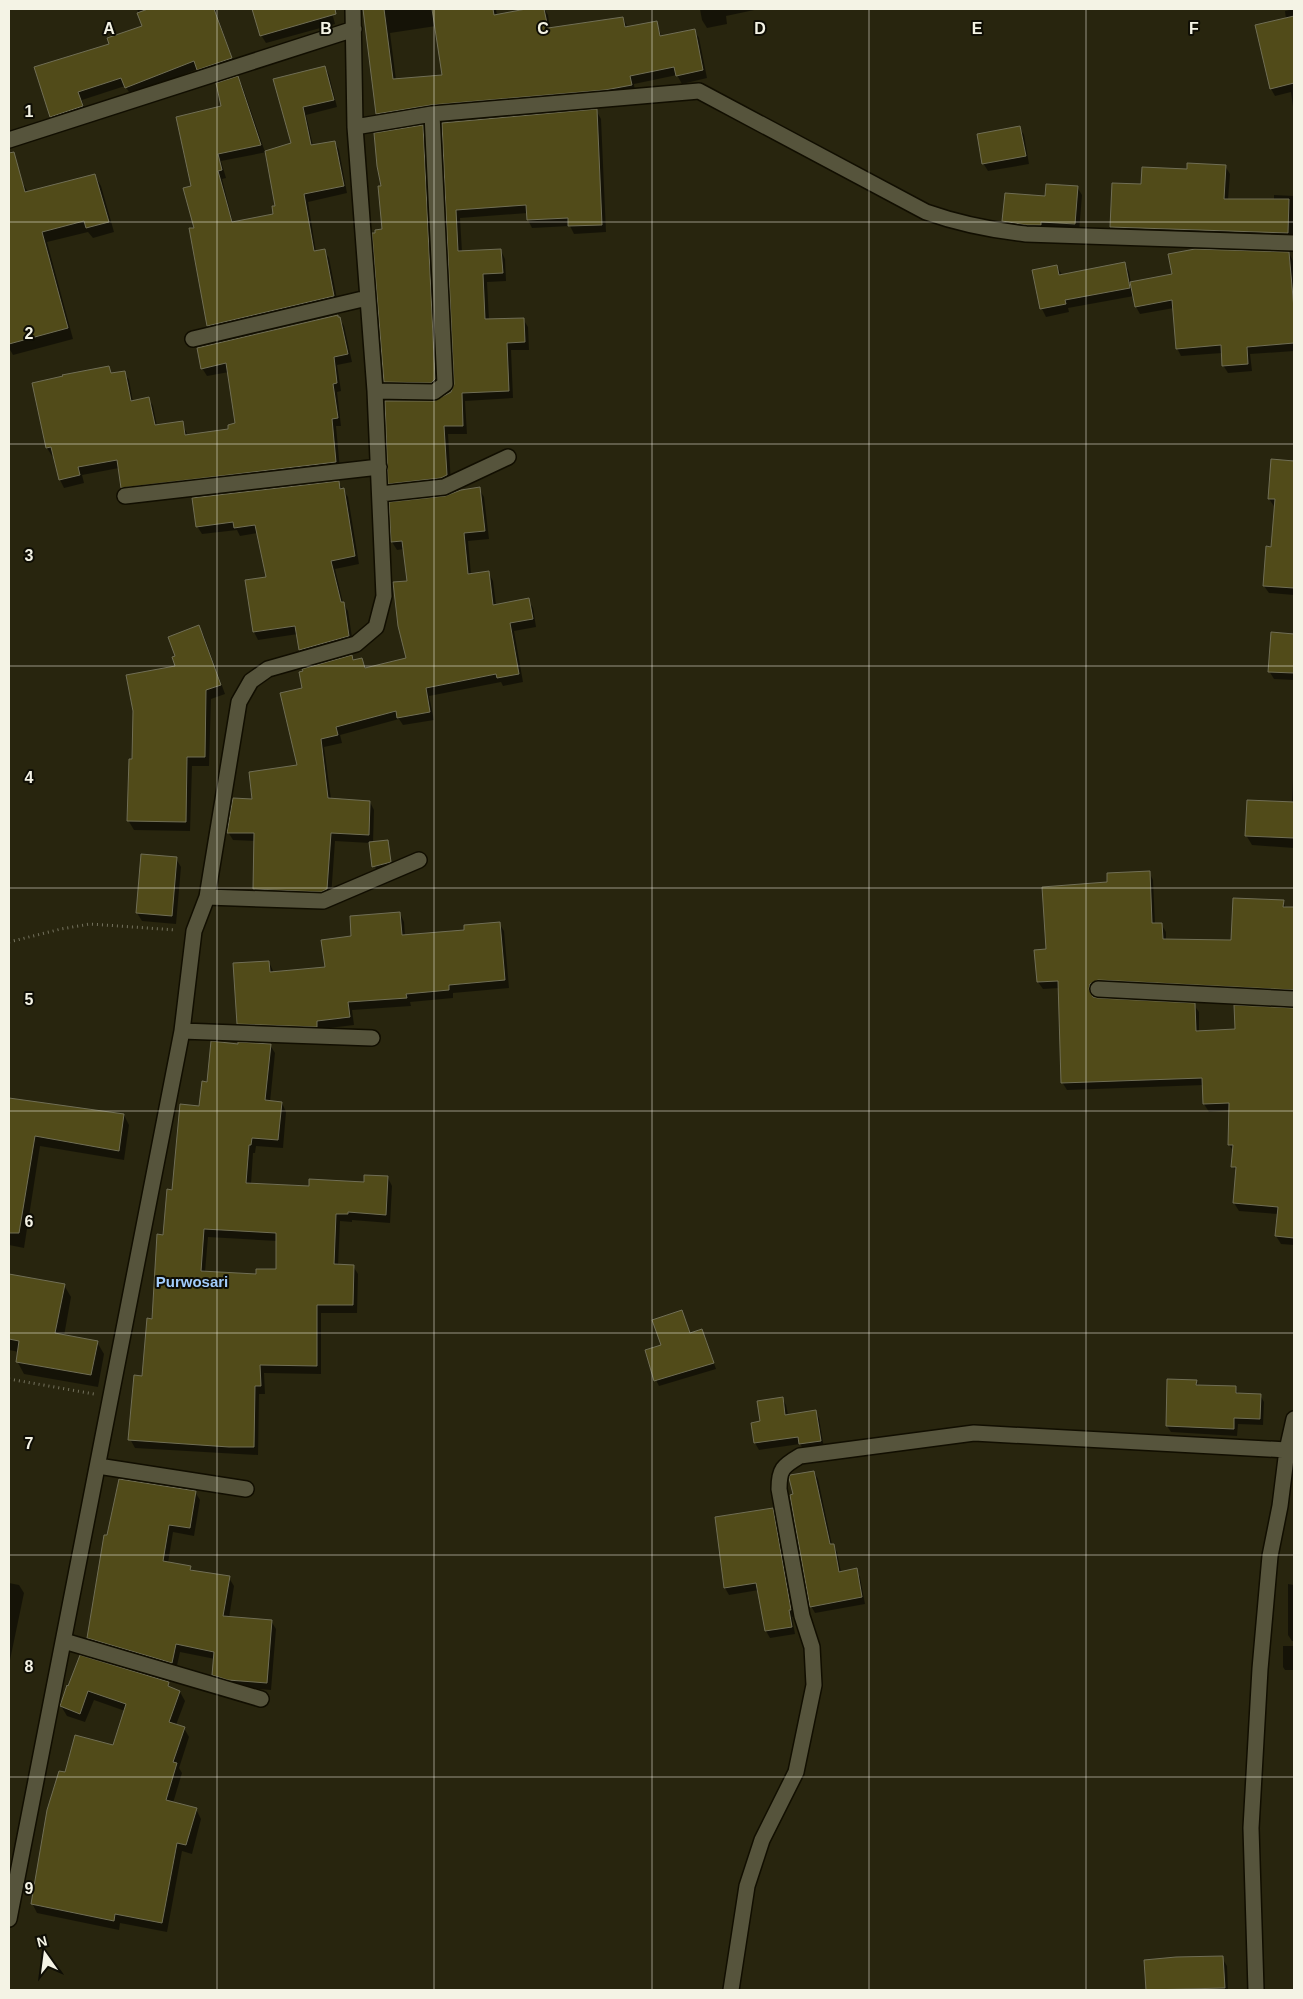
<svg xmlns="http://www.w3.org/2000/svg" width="1303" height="1999" font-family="Arial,sans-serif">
  <rect width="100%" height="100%" fill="#28250e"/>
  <path fill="#0007" fill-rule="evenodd" d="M137 9H215L235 66 203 77 198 69 131 95 125 86 82 100 86 114 55 124 51 117 111 44 144 26Z
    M254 9H331L335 24 266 43 261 35Z
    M364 9H496L497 16 532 9H544L548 15 550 29 623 18 628 28 656 22 662 37 694 30 699 38 707 78 682 84 677 75 634 84 635 93 380 122 376 115H379ZM436 26 443 76 396 80 390 33Z
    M700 9H759L726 16 727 24 707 28 702 20Z
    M1294 9V114L1291 92 1275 96 1271 89 1286 19 1285 11Z
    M325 67 329 75 337 107 306 115 313 146 335 142 339 150 347 193 308 202 316 252 324 250 329 258 338 304 212 333 208 326 195 229 193 187 222 107 237 78 242 85 265 152 292 144 274 79ZM267 152 277 207 275 215 233 223 222 179 226 178 221 161Z
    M596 110 601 119 606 232 574 234 570 226 532 228 528 220V213L460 218 462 252 501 251 505 259 506 281 487 282 489 320 523 319 528 327 529 350H511L513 398 465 401 467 434H448L451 484 394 491 390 483 435 403 451 392 456 384 443 124Z
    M422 126 427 134 439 388 390 390 385 381 382 187Z
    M1019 127 1024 135 1029 164 988 171 983 163Z
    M1225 166 1230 174 1228 200H1274V195L1294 196V238L1116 235 1111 227 1113 184 1142 185 1188 170Z
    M95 176 101 186 114 232 93 238 88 232 47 242 73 339 13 355 9 348V185L21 181 28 192Z
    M1077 187 1082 195 1079 232 1008 229 1004 221 1046 198Z
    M1289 253 1293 261 1294 274V351L1250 354 1252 371 1228 373 1223 365 1222 353 1181 356 1177 348 1174 308 1140 314 1136 307 1134 296 1068 308 1069 312 1046 317 1042 309 1057 266 1062 275 1125 264 1129 272 1131 283Z
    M339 318 344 326 352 362 337 365 341 391 337 392 341 426H336L340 470 127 495 122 487 119 468 82 475 84 483 64 488 60 480 54 455 52 456 47 448 109 368 112 374 124 372 129 380 133 402 148 398 153 406 157 426 182 423 188 436 230 430 237 425 229 372 207 376 202 368Z
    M1272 460 1294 462V595L1269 593 1264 586 1273 548 1276 506H1274L1269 499Z
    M338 482 348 497 359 564 335 569 343 603 348 611 353 644 305 658 300 650 298 634 258 640 254 632 268 578 258 533 240 536 237 530 202 534 197 526Z
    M479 489 484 497 489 539 468 541 471 574 488 572 493 581 496 605 528 600 533 608 536 627 514 631 523 682 503 686 501 682 429 696 434 720 403 725 399 719 340 735 342 743 324 747 331 799 370 802 374 810 373 843 387 841 392 865 376 870 370 843 335 841 331 897H259L254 889 255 841 233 840 228 832 254 800 298 766 304 689 352 656 355 661 362 659 367 669 408 659V582L404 549 397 550 392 542 445 498Z
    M199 627 204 636 225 694 211 699 209 766H192L190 831 134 830 128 820 133 760 177 667 176 657Z
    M1294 630V680L1274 679 1269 671 1294 635Z
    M1293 780 1294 848 1252 845 1246 835 1292 803Z
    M176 859 181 867 176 924 142 921 137 913Z
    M1149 872 1153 880 1155 924H1161L1166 932V940L1232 941 1283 902 1286 908H1294V997L1094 991 1092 998 1194 1005 1199 1012V1032L1236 1030 1235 1007 1294 1009V1245L1281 1244 1276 1236 1278 1214 1239 1211 1234 1203 1237 1173 1233 1166 1234 1152 1229 1145 1230 1110 1209 1112 1204 1104V1085L1067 1090 1062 1082 1059 988 1043 989 1038 982 1048 950 1108 883Z
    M400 913 404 922 405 936 465 931 499 923 504 931 509 988 453 993V998L410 1002 411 1006 352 1010 354 1025 320 1029 243 1031 238 1023 269 962 274 973 326 968 353 937Z
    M240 1045H270L275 1053 270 1102 282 1103 286 1112 283 1148 256 1146 255 1153H253L251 1184 310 1187 365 1183 388 1178 392 1186 390 1223 352 1220V1222L340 1221 338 1266H353L358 1274 357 1313H321V1374L264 1373 265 1394H259L258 1455 135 1448 130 1439 143 1377 164 1236 173 1191 208 1083ZM208 1237 277 1241V1270L257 1275 205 1272Z
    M9 1099 124 1115 129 1125 124 1160 40 1146 24 1248 9 1245Z
    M9 1275 64 1285 71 1297 64 1336 97 1342 104 1354 98 1387 24 1374 17 1361 19 1352 9 1350Z
    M681 1312 690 1334 702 1330 716 1369 659 1386 656 1380 662 1346Z
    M1196 1381 1199 1386 1235 1388 1239 1394 1260 1395 1264 1402 1263 1425 1238 1424 1237 1436 1171 1432 1167 1426Z
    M782 1398 786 1405 788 1415 815 1411 819 1418 824 1448 804 1450 800 1444 759 1450 755 1443 762 1422Z
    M814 1472 818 1479 832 1545H833L837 1552 841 1572 856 1570 860 1577 865 1604 815 1613 811 1606 794 1495Z
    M195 1492 200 1500 194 1536 173 1532 168 1563 190 1567 193 1571 229 1578 234 1586 229 1618 271 1621 276 1629 271 1690 234 1687 218 1683 213 1674 215 1659 180 1652 176 1670 93 1646 89 1638 105 1536Z
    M772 1509 776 1516 794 1617H792L795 1634 770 1638 766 1631 759 1590 729 1595 725 1588 716 1518Z
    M9 1583 19 1585 24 1593 10 1660Z
    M1288 1584 1294 1585V1641H1292L1288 1635Z
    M1283 1646H1294V1670H1285L1283 1667Z
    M168 1683 171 1689 180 1692 185 1701 176 1725 184 1728 189 1737 179 1768 182 1773 173 1803 196 1809 201 1819 192 1854 182 1851 167 1932 120 1923 119 1930 37 1913 32 1903 65 1774 113 1746 125 1711 94 1700 85 1722 67 1716 61 1706 67 1687Z
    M1222 1958 1227 1966 1228 1990H1147L1146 1961Z"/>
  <path fill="#514b19" stroke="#706e55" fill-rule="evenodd" d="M148 9H214L232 58 197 70 194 61 125 88 121 78 78 92 83 106 50 117 34 67 109 44 107 38 142 26 137 13Z
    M252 9H335L336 14 260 36Z
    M363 9H384L393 79 442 75 432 9H493L494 15 526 9H544L548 28 623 17 625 27 657 21 660 36 695 29 703 70 676 76 674 67 630 76 632 85 605 90 431 105 376 114Z
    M1294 16V83L1270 89 1255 25Z
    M325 66 334 100 303 107 311 145 335 141 344 186 304 194 314 251 325 249 334 296 207 326 189 228H194L183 188 191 186 176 117 221 106 216 83 238 76 261 145 218 154 222 170 218 171 232 222 273 214 272 206H275L265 151 291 143 273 79Z
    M597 109 602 225 568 226V218L527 220 526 205 456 210 458 251 501 249 503 273 483 274 485 319 524 318 525 342 507 343 509 391 462 393 463 426H444L447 475 441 478 388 484 385 401H434L451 392 454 384 442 123Z
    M423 125 435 379 431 383 384 382 372 233H375V230L382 229 378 186H381L377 166 374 133Z
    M1020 126 1026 156 982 164 977 134Z
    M14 152 25 192 95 174 109 222 86 228 84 221 42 232 68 328 9 344V153Z
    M1187 163 1226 165 1224 199H1289L1288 233 1110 227 1112 183 1141 184 1142 167 1187 169Z
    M1046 184 1078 186 1075 224 1041 222V225H1027L1002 221 1005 193 1045 196Z
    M1195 249 1289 252 1294 309V343L1247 347 1248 364 1222 366 1221 345 1176 349 1172 300 1135 307 1130 282 1172 274 1168 254Z
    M1125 262 1130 288 1065 300 1066 304 1040 309 1032 270 1057 265 1059 275Z
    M338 315V317H340L348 354 334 357 337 383 333 384 338 418 332 419 336 462 121 488 117 460 78 467 80 475 59 480 51 447 46 448 32 383 63 376 62 375 109 366 111 373 125 371 131 401 149 397 155 425 183 421 185 435 228 429V425L235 423 226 363 201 369 197 348Z
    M1271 459 1294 461V588L1263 586 1266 546 1271 547 1275 499H1268Z
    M339 481 340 489 344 488 355 556 331 561 341 602H344L349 636 299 650 295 626 253 632 245 580 266 577 255 525 234 528 233 522 196 527 192 498Z
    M480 487 485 531 464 533 468 574 489 571 493 605 529 598 533 619 510 623 519 674 497 678 496 674 426 688 430 712 397 718 396 711 336 727 338 735 321 739 328 798 370 801 369 835 331 833 327 889 321 892 253 889 254 833H227L233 798 252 799 249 772 297 765 280 693 302 688 299 672 303 671 302 669 352 655 353 660 362 658 365 668 406 658 398 626 393 582 407 581 402 541 391 542 389 502 445 496 461 490Z
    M199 625 221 685 206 690 205 757H187L186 822 127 821 129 759H132L133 711 126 675 175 666 172 657 175 656 168 637Z
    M1271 632 1294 634V673L1268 672Z
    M1247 800 1294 802V838L1245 836Z
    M388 840 391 862 372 867 369 842Z
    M141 854 177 857 172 916 136 913Z
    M1150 871 1152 923H1162L1163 939 1231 940 1233 898 1284 900 1283 907H1294V990L1098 980 1090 984 1089 989 1093 997 1098 998 1195 1003 1196 1031 1235 1029 1234 1005 1294 1008V1238L1275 1236 1278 1207 1233 1203 1236 1167H1231L1233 1145H1228L1229 1103 1203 1104 1202 1078 1061 1083 1058 981 1037 982 1034 950 1046 949 1042 887 1107 882V873Z
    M400 912 402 935 464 930V925L500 922 505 980 449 985V990L406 994 407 998 348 1002 350 1017 317 1021V1027L237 1024 233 963 269 961 270 972 325 967 321 940 351 936 350 916Z
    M211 1041 238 1044V1042L271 1044 265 1100 282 1102 278 1140 252 1138 251 1145H249L246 1183 309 1186V1179L364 1182V1175L388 1176 386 1215 348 1212V1214H336L334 1264 354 1265 353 1305H317V1366L260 1365 261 1386H255L254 1447H229L128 1440 134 1375 142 1376 147 1318 152 1319 157 1234 163 1235 167 1189 172 1190 180 1104 199 1106 202 1081 207 1082ZM204 1229 276 1233V1269H256V1274L201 1271Z
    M9 1098 124 1114 119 1151 35 1136 19 1233H9Z
    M9 1274 65 1284 55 1333 98 1341 91 1375 16 1362 19 1341 9 1339Z
    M682 1310 690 1333 702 1329 714 1363 654 1381 645 1350 661 1345 652 1320Z
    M1167 1379 1197 1380 1196 1385 1236 1386V1393L1261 1394 1260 1419 1234 1418V1429L1166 1426Z
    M783 1397 785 1415 816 1410 821 1441 799 1444 798 1437 754 1443 751 1423 760 1421 757 1401Z
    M814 1471 830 1544H834L839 1572 857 1568 862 1597 810 1607 790 1495 793 1494 789 1478 790 1475Z
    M119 1479 196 1491 190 1528 169 1525 163 1561 191 1566 190 1570 230 1576 223 1616 272 1620 267 1683 228 1680 212 1675 214 1652 176 1644 172 1663 87 1638 104 1535H107Z
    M773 1508 791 1610H789L792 1627 765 1631 756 1583 724 1588 715 1517Z
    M80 1655 169 1682 168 1686 180 1691 169 1722 185 1727 173 1762 177 1763 166 1800 197 1808 186 1845 177 1843 162 1923 115 1914 114 1921 31 1904 47 1810 59 1771 65 1772 75 1735 113 1745 126 1704 88 1691 80 1714 60 1706 67 1685 68 1686Z
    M1223 1956 1225 1988 1146 1990 1144 1960 1176 1957Z"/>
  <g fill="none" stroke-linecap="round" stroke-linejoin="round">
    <g stroke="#110e00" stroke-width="18">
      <path id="minor" d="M355 127 432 114 699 91 926 212C960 224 990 230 1026 234L1294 243
        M9 140 354 29
        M193 339 367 298
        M375 391 434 392 445 384 432 114
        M380 494 444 487 508 457
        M125 496 379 467
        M207 897 323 901 419 860
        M1098 989 1294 999
        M182 1031 372 1038
        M98 1466 246 1489
        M64 1641 261 1699
        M9 1919 182 1031 194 931 207 897 239 702 251 681 268 669 356 644 376 627 384 596 375 391 355 127 353 9
        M731 1990 747 1886 762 1840 796 1772 814 1685 812 1647 802 1616 779 1489C779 1469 783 1466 800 1456L974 1433 1287 1450
        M1256 1990 1251 1828 1260 1669 1270 1556 1280 1506 1287 1450 1294 1419"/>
    </g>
    <path stroke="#74725e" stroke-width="3" stroke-dasharray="1 4" stroke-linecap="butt" d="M9 942 61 929 90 924 176 930
      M9 1379 94 1394"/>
    <use href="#minor" stroke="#56543c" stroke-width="15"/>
  </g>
  <path fill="none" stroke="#f4f3e5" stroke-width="1" stroke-opacity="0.55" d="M217 9V1990M434 9V1990M652 9V1990M869 9V1990M1086 9V1990M9 222H1294M9 444H1294M9 666H1294M9 888H1294M9 1111H1294M9 1333H1294M9 1555H1294M9 1777H1294"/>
  <g text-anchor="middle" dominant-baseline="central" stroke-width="4" stroke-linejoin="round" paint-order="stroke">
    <g font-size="15" font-weight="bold" fill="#a3cdfc" stroke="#0f0e05">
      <text x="192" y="1281">Purwosari</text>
    </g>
  </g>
  <g font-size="16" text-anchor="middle" font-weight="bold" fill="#f4f3e5" stroke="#0f0e05" stroke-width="4" stroke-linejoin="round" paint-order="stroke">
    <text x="109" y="34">A</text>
    <text x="326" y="34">B</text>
    <text x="543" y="34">C</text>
    <text x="760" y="34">D</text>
    <text x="977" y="34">E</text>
    <text x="1194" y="34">F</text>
    <text x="29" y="117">1</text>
    <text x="29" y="339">2</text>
    <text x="29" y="561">3</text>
    <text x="29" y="783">4</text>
    <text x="29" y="1005">5</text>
    <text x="29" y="1227">6</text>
    <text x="29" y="1449">7</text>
    <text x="29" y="1672">8</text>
    <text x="29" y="1894">9</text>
  </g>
  <rect width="1303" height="1999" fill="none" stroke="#f4f3e5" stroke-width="20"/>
  <g transform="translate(45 1954) rotate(346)" stroke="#0f0e05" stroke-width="4" paint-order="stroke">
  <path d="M0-4L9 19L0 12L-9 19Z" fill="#f4f3e5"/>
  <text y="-8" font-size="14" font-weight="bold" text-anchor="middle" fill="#f4f3e5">N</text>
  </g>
</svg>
